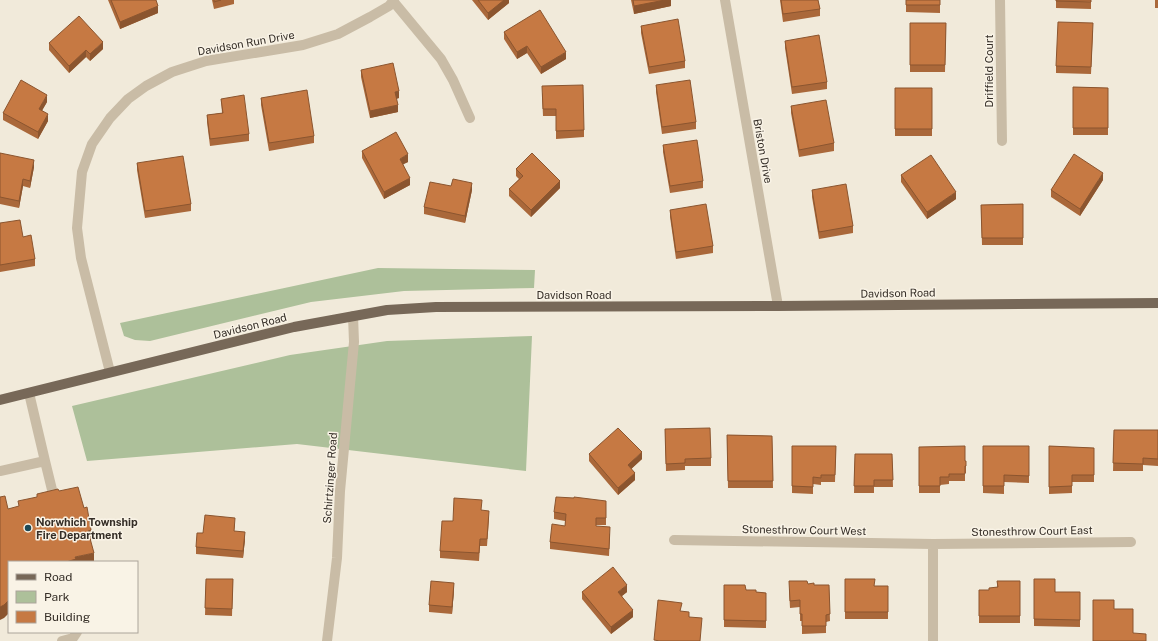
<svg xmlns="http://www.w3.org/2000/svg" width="1158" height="641" font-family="'Public Sans',sans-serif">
  <rect width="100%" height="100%" fill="#f1eada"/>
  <path fill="#adc09a" d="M378 268 535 270 534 288 404 291 311 302 150 341 135 340 124 336 120 323Z
    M532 336 526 471 297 444 87 461 72 406 290 355 387 341Z"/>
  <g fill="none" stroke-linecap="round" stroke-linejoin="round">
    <path stroke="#c9bca6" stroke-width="10" d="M725 0 778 306
      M1000 0 1002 141
      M393 1 441 59 453 80 470 118
      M110 372 81 258 77 228 82 172 92 144 110 118 128 99 146 86 172 72 206 61 303 45 338 34 370 17 389 6 394 0
      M45 461 55 502
      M0 471 45 461 29 393
      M674 540 933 544 1131 542
      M62 641 73 638 77 632
      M327 641 337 558 340 491 354 342 353 316
      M933 641V544"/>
    <path stroke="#776858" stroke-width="10" d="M0 400 294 327 387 310 436 307 778 306 1158 303"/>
  </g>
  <path fill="#aa683a" d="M108 0H156L158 13 120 29Z
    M212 0H234V4L214 9Z
    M472 0H509V3L488 20Z
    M631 0H671V6L634 14Z
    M780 0H818L820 9V16L783 22Z
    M906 0H940V13L906 12Z
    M1056 0H1091V9L1056 8Z
    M1155 0H1158V8H1155Z
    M910 23H946L945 72H910Z
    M641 26 685 61V68L649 74 641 33Z
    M1093 30 1091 74 1056 73V66Z
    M504 32 566 59 541 74 527 53 517 59 504 39Z
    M785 41 827 82V89L792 94 785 48Z
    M49 43 103 49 90 61 86 57 69 73 49 50Z
    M361 70 399 98 396 99 398 112 370 118 361 77Z
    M656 85 696 122V129L662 134 656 92Z
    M1073 87 1108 88V135H1073Z
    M895 88H932V136H895Z
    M542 93 584 130V137L556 139V116H543Z
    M261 98 314 136V143L269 151 261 105Z
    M221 99 249 134V141L210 146 207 122V115L222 113Z
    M47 102 42 110 48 121 38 139 3 120V113Z
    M791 106 834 143V151L799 157 791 113Z
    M663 145 703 181V188L670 193 663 152Z
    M362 151 408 162 403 164 410 185 384 199 362 158Z
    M0 153 34 167 30 188 23 186 19 208 0 204Z
    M137 163 191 204V211L145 218 137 170Z
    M516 169 560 188 531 217 509 196V189L519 179 516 176Z
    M901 175 956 199 927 219 901 182Z
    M1103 180 1080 216 1051 197V190Z
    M472 190 465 223 424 214V207Z
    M812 190 853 226V233L819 239 812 197Z
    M1023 204V245H982L981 205Z
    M670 210 713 246V253L676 259 670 217Z
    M0 223 23 237 35 259V266L0 272Z
    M665 429 711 458V466H685V470L666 471Z
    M1114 430H1158V466L1143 465V471H1113Z
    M727 435 772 436 773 488H728Z
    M792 446H836L835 482H821V485L813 484V494L792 493Z
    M983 446H1029V483L1004 482V494L983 493Z
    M1049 446 1094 448V482H1072V493L1049 494Z
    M919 447 965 461H966V473H965V481H949V484L940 485V493H919Z
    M589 454 642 459 631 469 635 480 618 495 589 461Z
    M855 454H892L893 487H874V493H854Z
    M606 508V525H596V526L610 534 609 556 550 549V542L565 526V521L554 519V512Z
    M481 510 489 518 487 546H480L479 561 440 558V551L453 521Z
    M235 525 234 531 245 539 243 558 196 554V547L203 533Z
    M206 579H233L232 616 205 615Z
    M845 579 875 586H888V619H845Z
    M1034 579 1055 592H1080V627L1034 626Z
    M997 581H1020V623H979V590H989L997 587Z
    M808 584 814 585H829L830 621 826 622V633L802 634V621H800V607L790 608 789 589Z
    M724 585 756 592 766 593V628L724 627Z
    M454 590 452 614 429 612V605Z
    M582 592H627L622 596 633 617 611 634 582 599Z"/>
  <path fill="#8b552f" d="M504 0H509V3L488 20V13Z
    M665 0H671V6L634 14V6Z
    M158 6V13L120 29V22Z
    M103 42V49L90 61V54Z
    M527 46V53L517 59V52Z
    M86 50V57L69 73V66Z
    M566 52V59L541 74V67Z
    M399 91V98L395 99V92Z
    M47 95V102L39 116V109Z
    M398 105V112L370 118V111Z
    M48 114V121L38 139V132Z
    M408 154V162L400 166V159Z
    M34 160V167L30 188V181Z
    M1103 173V180L1080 216V209Z
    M410 178V185L384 199V192Z
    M23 179V186L19 208V201Z
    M560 181V188L531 217V210Z
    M472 183V190L465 223V216Z
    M956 192V199L927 219V212Z
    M642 452V459L628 472V465Z
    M635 473V480L618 495V488Z
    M91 530V543L88 531Z
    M245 532V539L243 558V551Z
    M94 553V562H66L75 557Z
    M454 583V590L452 614V607Z
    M627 585V592L618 599V592Z
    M9 600V613L4 618 0 620V607Z
    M633 610V617L611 634V627Z"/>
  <path fill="#c67943" stroke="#8b552f" d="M111 0H156L158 6 120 22Z
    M214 0H221L214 2Z
    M478 0H504L488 13Z
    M633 0H665L634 6Z
    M781 0H818L820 9 783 14Z
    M906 0H940V5H906Z
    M1056 0H1091V2L1056 1Z
    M540 10 566 52 541 67 527 46 517 52 504 32Z
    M79 16 103 42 90 54 86 50 69 66 49 43Z
    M678 19 685 61 649 67 641 26Z
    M1058 22 1093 23 1091 67 1056 66Z
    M910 23H946L945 65H910Z
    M819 35 827 82 792 87 785 41Z
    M393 63 399 91 395 92 398 105 370 111 361 70Z
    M21 80 47 95 39 109 48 114 38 132 3 113Z
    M690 80 696 122 662 127 656 85Z
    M583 85 584 130 556 131V109H543L542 86Z
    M1073 87 1108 88V128H1073Z
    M895 88H932V129H895Z
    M307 90 314 136 269 143 261 98Z
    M244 95 249 134 210 139 207 115 223 113 221 99Z
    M826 100 834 143 799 150 791 106Z
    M396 132 408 154 400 159 410 178 384 192 362 151Z
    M697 140 703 181 670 186 663 145Z
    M0 153 34 160 30 181 23 179 19 201 0 197Z
    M532 153 560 181 531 210 509 189 523 176 516 169Z
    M1074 154 1103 173 1080 209 1051 190Z
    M931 155 956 192 927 212 901 175Z
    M183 156 191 204 145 211 137 163Z
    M453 179 472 183 465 216 424 207 430 182 451 186Z
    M846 184 853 226 819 232 812 190Z
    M706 204 713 246 676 252 670 210Z
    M1023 204V238H982L981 205Z
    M20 220 23 237 31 235 35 259 0 265V223Z
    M618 428 642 452 628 465 635 473 618 488 589 454Z
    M710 428 711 458 685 459V463L666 464 665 429Z
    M1114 430H1158V459L1143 458V464L1113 463Z
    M727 435 772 436 773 481H728Z
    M792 446H836L835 475H821V478L813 477V487L792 486Z
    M965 446V461H966V466H965V474H949V477H940V486H919V447Z
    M983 446H1029V476L1004 475V486H983Z
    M1049 446 1094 448V475H1072V486L1049 487Z
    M855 454H892L893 480H874V486H854Z
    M78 487 84 508 87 507 91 530 88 531 94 553 75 557 76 559 66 562H9V600L4 605 0 607V497L5 496 8 509 19 506 18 501 37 497V494L58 489 59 491Z
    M556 497 574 498V497L606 501V518H596V526L610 527 609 549 550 542 552 524 565 526 566 514 554 512Z
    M454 498 482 500 481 510 489 511 487 539H480L479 553 440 551 442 521H453Z
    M205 515 235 518 234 531 245 532 243 551 196 547 197 533H203Z
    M613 567 627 585 618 592 633 610 611 627 582 592Z
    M206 579H233L232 609 205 608Z
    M845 579H875L874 586H888V612H845Z
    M1034 579H1055V592H1080V620L1034 619Z
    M431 581 454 583 452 607 429 605Z
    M789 581H807L808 584 814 583V585H829L830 614 826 615V626H802V614H800V600L790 601Z
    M997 581H1020V616H979V590H989V588L998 587Z
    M724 585H745L746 590H756V592L766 593V621L724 620Z
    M658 600 682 603 680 611 689 612V617L702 618 700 641H660L654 640Z
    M1093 600H1114V609H1133V633L1146 634V641H1093Z"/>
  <circle fill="#1c4956" stroke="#f9f3e6" stroke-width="1.5" cx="28" cy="528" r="4"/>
  <g text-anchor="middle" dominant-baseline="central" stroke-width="3" stroke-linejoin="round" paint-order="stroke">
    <g font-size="11" fill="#352e27" stroke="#f9f3e6">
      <text transform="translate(246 43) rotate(-10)">Davidson Run Drive</text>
      <text transform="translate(989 71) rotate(-90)">Driffield Court</text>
      <text transform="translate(763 151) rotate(80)">Briston Drive</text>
      <text transform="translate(898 293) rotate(-1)">Davidson Road</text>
      <text x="574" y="295">Davidson Road</text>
      <text transform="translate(250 326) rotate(-14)">Davidson Road</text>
      <text transform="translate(330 478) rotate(-86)">Schirtzinger Road</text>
      <text transform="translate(804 530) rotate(1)">Stonesthrow Court West</text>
      <text transform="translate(1032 531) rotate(-1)">Stonesthrow Court East</text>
    </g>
    <g font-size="11" font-weight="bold" fill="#352e27" stroke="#f9f3e6" text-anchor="start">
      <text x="36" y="522">Norwhich Township<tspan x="36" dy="13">Fire Department</tspan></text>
    </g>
  </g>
  <rect x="8" y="561" width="130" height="72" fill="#f9f3e6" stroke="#aba49a"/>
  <rect x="16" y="574" width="20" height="6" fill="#776858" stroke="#aba49a"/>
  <text x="44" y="581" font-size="12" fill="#352e27">Road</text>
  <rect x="16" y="591" width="20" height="12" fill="#adc09a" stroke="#aba49a"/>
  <text x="44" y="601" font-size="12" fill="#352e27">Park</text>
  <rect x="16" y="611" width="20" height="12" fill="#c67943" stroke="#aba49a"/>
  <text x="44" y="621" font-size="12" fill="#352e27">Building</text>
</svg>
